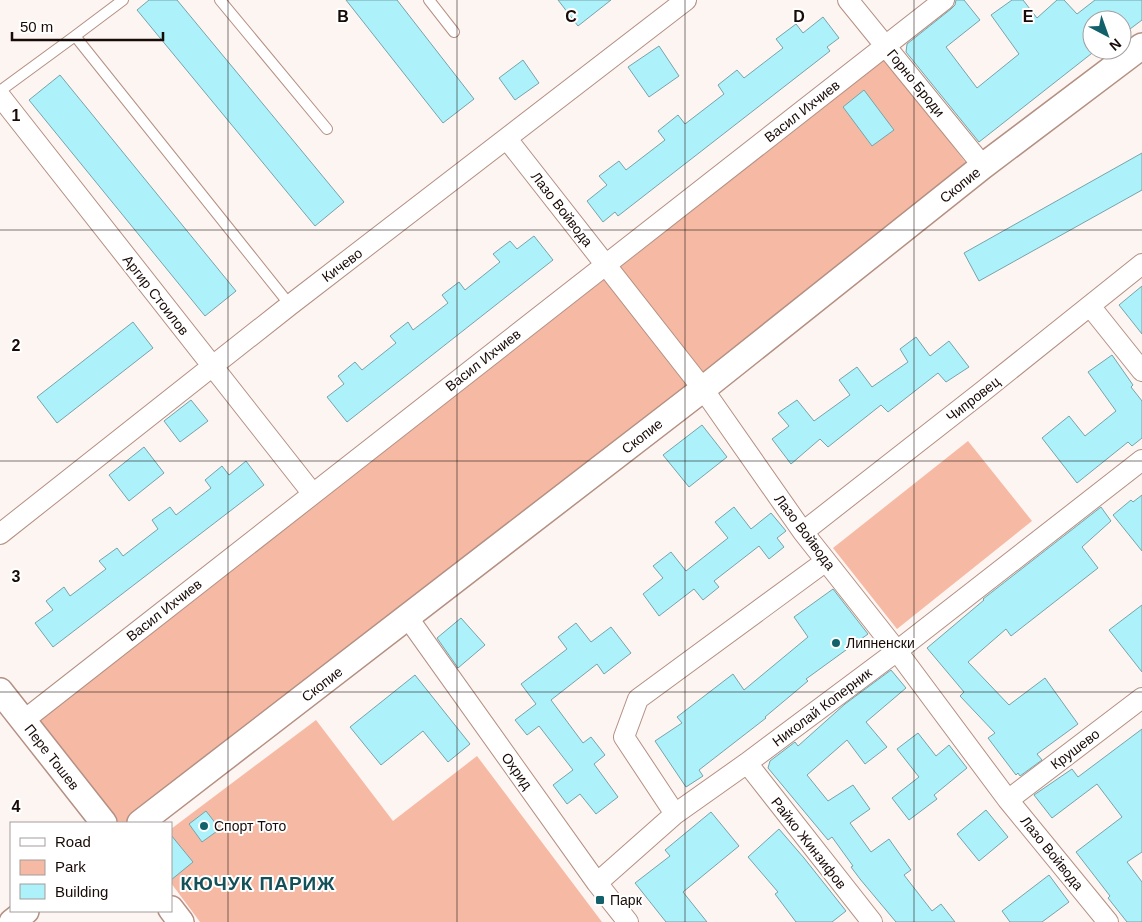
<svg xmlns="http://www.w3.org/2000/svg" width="1142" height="922" font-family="Arial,sans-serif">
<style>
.green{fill:#f6baa4}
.building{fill:#adf1fb;stroke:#77a3a9}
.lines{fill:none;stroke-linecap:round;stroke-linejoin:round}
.service-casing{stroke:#b49083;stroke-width:12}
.minor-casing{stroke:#b49083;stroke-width:22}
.tertiary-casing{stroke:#b49083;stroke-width:28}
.service{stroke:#fff;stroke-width:10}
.minor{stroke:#fff;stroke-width:20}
.tertiary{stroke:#fff;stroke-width:25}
.grid{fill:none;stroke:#180b07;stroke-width:1;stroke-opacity:0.55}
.poi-dot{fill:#12606a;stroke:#fff;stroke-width:2}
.labels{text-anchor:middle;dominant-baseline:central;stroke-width:4;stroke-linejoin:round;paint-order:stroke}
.street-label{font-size:14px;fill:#180b07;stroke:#fff}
.poi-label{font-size:14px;fill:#180b07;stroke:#fff;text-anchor:start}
.district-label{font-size:19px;font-weight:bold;letter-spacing:1px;fill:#145058;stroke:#fff}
.grid-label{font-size:16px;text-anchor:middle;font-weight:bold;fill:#180b07;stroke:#fff;stroke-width:4;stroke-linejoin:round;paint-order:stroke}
</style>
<rect width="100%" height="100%" fill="#fdf5f2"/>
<path class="green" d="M886 59 969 167 125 823H113L36 724Z
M968 441 1032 521 897 629 833 548Z
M316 720 393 821 477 756 602 922H200L171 883V829Z"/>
<path class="building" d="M149 0H177L344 202 315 226 137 10Z
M346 0H397L474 99 443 123Z
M558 0H611L578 26Z
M956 0H964L980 20 946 47 977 88 1019 54 991 15 1012 0H1023L1037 18 1057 0H1064L1077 14 1095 0H1142V20L1122 35V20H1092V50H1096L979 142 906 52 907 44 951 9 955 5Z
M823 17 839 38 827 47 830 51 618 216 615 212 603 222 587 201 607 185 599 176 619 161 626 170 665 140 658 131 678 115 685 124 724 94 718 85 737 70 744 78 783 48 776 39 796 24 803 33Z
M659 46 679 76 649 97 628 67Z
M523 60 539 83 515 100 499 78Z
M60 75 236 291 205 316 29 100Z
M864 90 894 130 872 146 843 107Z
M1142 153V190L979 281 964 253Z
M534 236 553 260 347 422 327 397 344 384 338 376 355 362 362 370 396 343 390 336 408 322 413 330 448 303 442 295 459 282 465 290 500 262 493 254 510 241 517 249Z
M1142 286V334L1119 305Z
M133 322 153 348 57 423 37 397Z
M916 337 930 356 949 341 969 367 946 382 938 373 888 412 881 405 828 447 820 439 791 464 772 439 789 426 778 413 797 400 814 421 850 395 839 380 857 367 872 387 908 362 900 349Z
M1112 355 1133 385 1131 387 1142 401V438L1132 446 1128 442 1077 483 1042 438 1069 416 1085 436 1116 411 1088 372Z
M191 400 208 421 180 442 164 421Z
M702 425 727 457 689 487 663 455Z
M144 447 164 473 129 501 109 475Z
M246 461 264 485 53 647 35 623 53 610 46 601 64 587 70 596 106 569 99 561 117 548 123 556 158 529 152 520 170 507 176 515 211 488 205 480 222 466 229 475Z
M1142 495V551L1113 515 1131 500 1133 502Z
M734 507 751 529 771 513 786 531 777 538 784 547 769 559 759 546 714 581 719 587 703 600 694 589 659 616 643 594 663 578 653 566 671 552 686 571 728 538 715 522Z
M1101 507 1111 521 1082 547 1098 568 1011 636 1006 629 968 662 1009 705 1045 678 1078 724 1037 754 1042 760 1020 776 1018 773 1016 775 988 738 995 733 960 696 964 692 927 648 984 600 983 599Z
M833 589 868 634 806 679 808 681 765 717 766 718 699 770 703 776 686 787 655 741 682 723 677 717 733 674 744 690 808 637 794 617Z
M1142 605V672L1109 630Z
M461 618 485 645 458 668 437 638Z
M576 623 591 642 611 627 631 653 604 674 597 664 551 700 583 743 591 737 605 755 594 764 618 797 596 814 580 794 567 804 553 785 573 770 539 726 527 735 515 720 536 704 521 684 567 649 558 637Z
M891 670 906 688 866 722 887 747 865 764 847 740 807 775 828 801 853 785 870 809 850 823 871 852 889 839 911 870 904 875 932 911 941 904 955 922H896L860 879 851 867 853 866 832 837 828 840 768 768 770 761 795 742 798 746 845 704Z
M415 675 470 744 448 762 423 731 381 765 350 727Z
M1142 729V852L1127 862 1142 882V922H1127L1108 898 1110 896 1076 852 1122 817 1097 784 1052 818 1034 795 1072 769 1078 777Z
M918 733 936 756 949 745 967 768 934 795 937 799 909 820 892 798 919 777 897 749Z
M986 810 1008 837 979 861 957 834Z
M206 811 220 829 202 842 189 824Z
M711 812 739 846 683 892 707 922H666L635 883 670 856 665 850Z
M779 829 804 858 846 911 832 922H796L775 894 778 892 748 857Z
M171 835 193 862 171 880Z
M1049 875 1069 902 1042 922H1010L1002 911Z"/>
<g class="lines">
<defs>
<path id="service" d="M220 0 327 129
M429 0 454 32
M75 36 123 0
M0 91 75 36 290 305"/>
<path id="minor" d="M848 0 983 166
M0 96 313 494
M507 139 703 389 803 532 897 651 1008 800 1108 922
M1090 306 1142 371
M803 532 982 392 1142 264
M0 534 290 305 686 0
M408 618 597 883 628 922
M23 721 944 0
M747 763 872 922
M1008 800 1142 698
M675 814 624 737 638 699 826 561
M597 883 675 814 747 763 897 651 1142 460"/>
<path id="tertiary" d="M0 691 104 823
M140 823 703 389 983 166 1142 46
M171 909 181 922
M12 922 26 911"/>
</defs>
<use href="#service" class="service-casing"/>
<use href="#minor" class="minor-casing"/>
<use href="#tertiary" class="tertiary-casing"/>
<use href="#service" class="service"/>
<use href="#minor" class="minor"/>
<use href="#tertiary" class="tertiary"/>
</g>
<path class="grid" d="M228 0V922M457 0V922M685 0V922M914 0V922M0 230H1142M0 461H1142M0 692H1142"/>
<g class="poi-dot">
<circle cx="836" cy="643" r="5"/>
<circle cx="204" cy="826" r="5"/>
<rect x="595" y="895" width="10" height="10" rx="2.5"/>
</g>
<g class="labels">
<g class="street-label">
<text transform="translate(916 83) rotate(51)">Горно Броди</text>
<text transform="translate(802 111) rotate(-38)">Васил Ихчиев</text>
<text transform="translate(960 185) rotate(-39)">Скопие</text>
<text transform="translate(562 209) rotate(52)">Лазо Войвода</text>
<text transform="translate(342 265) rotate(-37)">Кичево</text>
<text transform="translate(156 295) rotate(52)">Аргир Стоилов</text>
<text transform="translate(483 360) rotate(-38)">Васил Ихчиев</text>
<text transform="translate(973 399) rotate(-38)">Чипровец</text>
<text transform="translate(642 436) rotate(-38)">Скопие</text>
<text transform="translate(805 532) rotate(53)">Лазо Войвода</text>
<text transform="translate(164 610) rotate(-38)">Васил Ихчиев</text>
<text transform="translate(322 684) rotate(-38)">Скопие</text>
<text transform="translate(822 707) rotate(-37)">Николай Коперник</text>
<text transform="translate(1075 749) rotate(-37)">Крушево</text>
<text transform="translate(52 757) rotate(52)">Пере Тошев</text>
<text transform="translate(517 771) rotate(54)">Охрид</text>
<text transform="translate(809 843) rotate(52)">Райко Жинзифов</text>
<text transform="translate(1052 853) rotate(51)">Лазо Войвода</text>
</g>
<g class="poi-label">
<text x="846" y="643">Липненски</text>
<text x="214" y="826">Спорт Тото</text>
<text x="610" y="900">Парк</text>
</g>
<g class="district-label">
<text x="258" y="883">КЮЧУК ПАРИЖ</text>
</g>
</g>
<g class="grid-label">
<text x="343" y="22">B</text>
<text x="571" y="22">C</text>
<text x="799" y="22">D</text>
<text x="1028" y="22">E</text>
<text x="16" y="121">1</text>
<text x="16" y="351">2</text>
<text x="16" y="582">3</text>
<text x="16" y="812">4</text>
</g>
<rect x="10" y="822" width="162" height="90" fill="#ffffff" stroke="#a39d9c"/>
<rect x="20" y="838" width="25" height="8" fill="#ffffff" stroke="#a39d9c"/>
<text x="55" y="847" font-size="15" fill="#180b07">Road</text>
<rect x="20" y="860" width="25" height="15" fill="#f6baa4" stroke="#a39d9c"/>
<text x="55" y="872" font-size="15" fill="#180b07">Park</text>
<rect x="20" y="884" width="25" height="15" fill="#adf1fb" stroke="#a39d9c"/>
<text x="55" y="897" font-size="15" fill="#180b07">Building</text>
<g transform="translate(1107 35) rotate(139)"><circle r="24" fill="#ffffff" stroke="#a39d9c"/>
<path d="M0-4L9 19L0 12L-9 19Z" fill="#12606a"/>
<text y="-8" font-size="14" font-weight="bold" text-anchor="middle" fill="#180b07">N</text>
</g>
<path d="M12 32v8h151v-8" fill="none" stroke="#180b07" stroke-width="2.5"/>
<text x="20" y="32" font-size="15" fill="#180b07" stroke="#ffffff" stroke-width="4" paint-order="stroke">50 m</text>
</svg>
